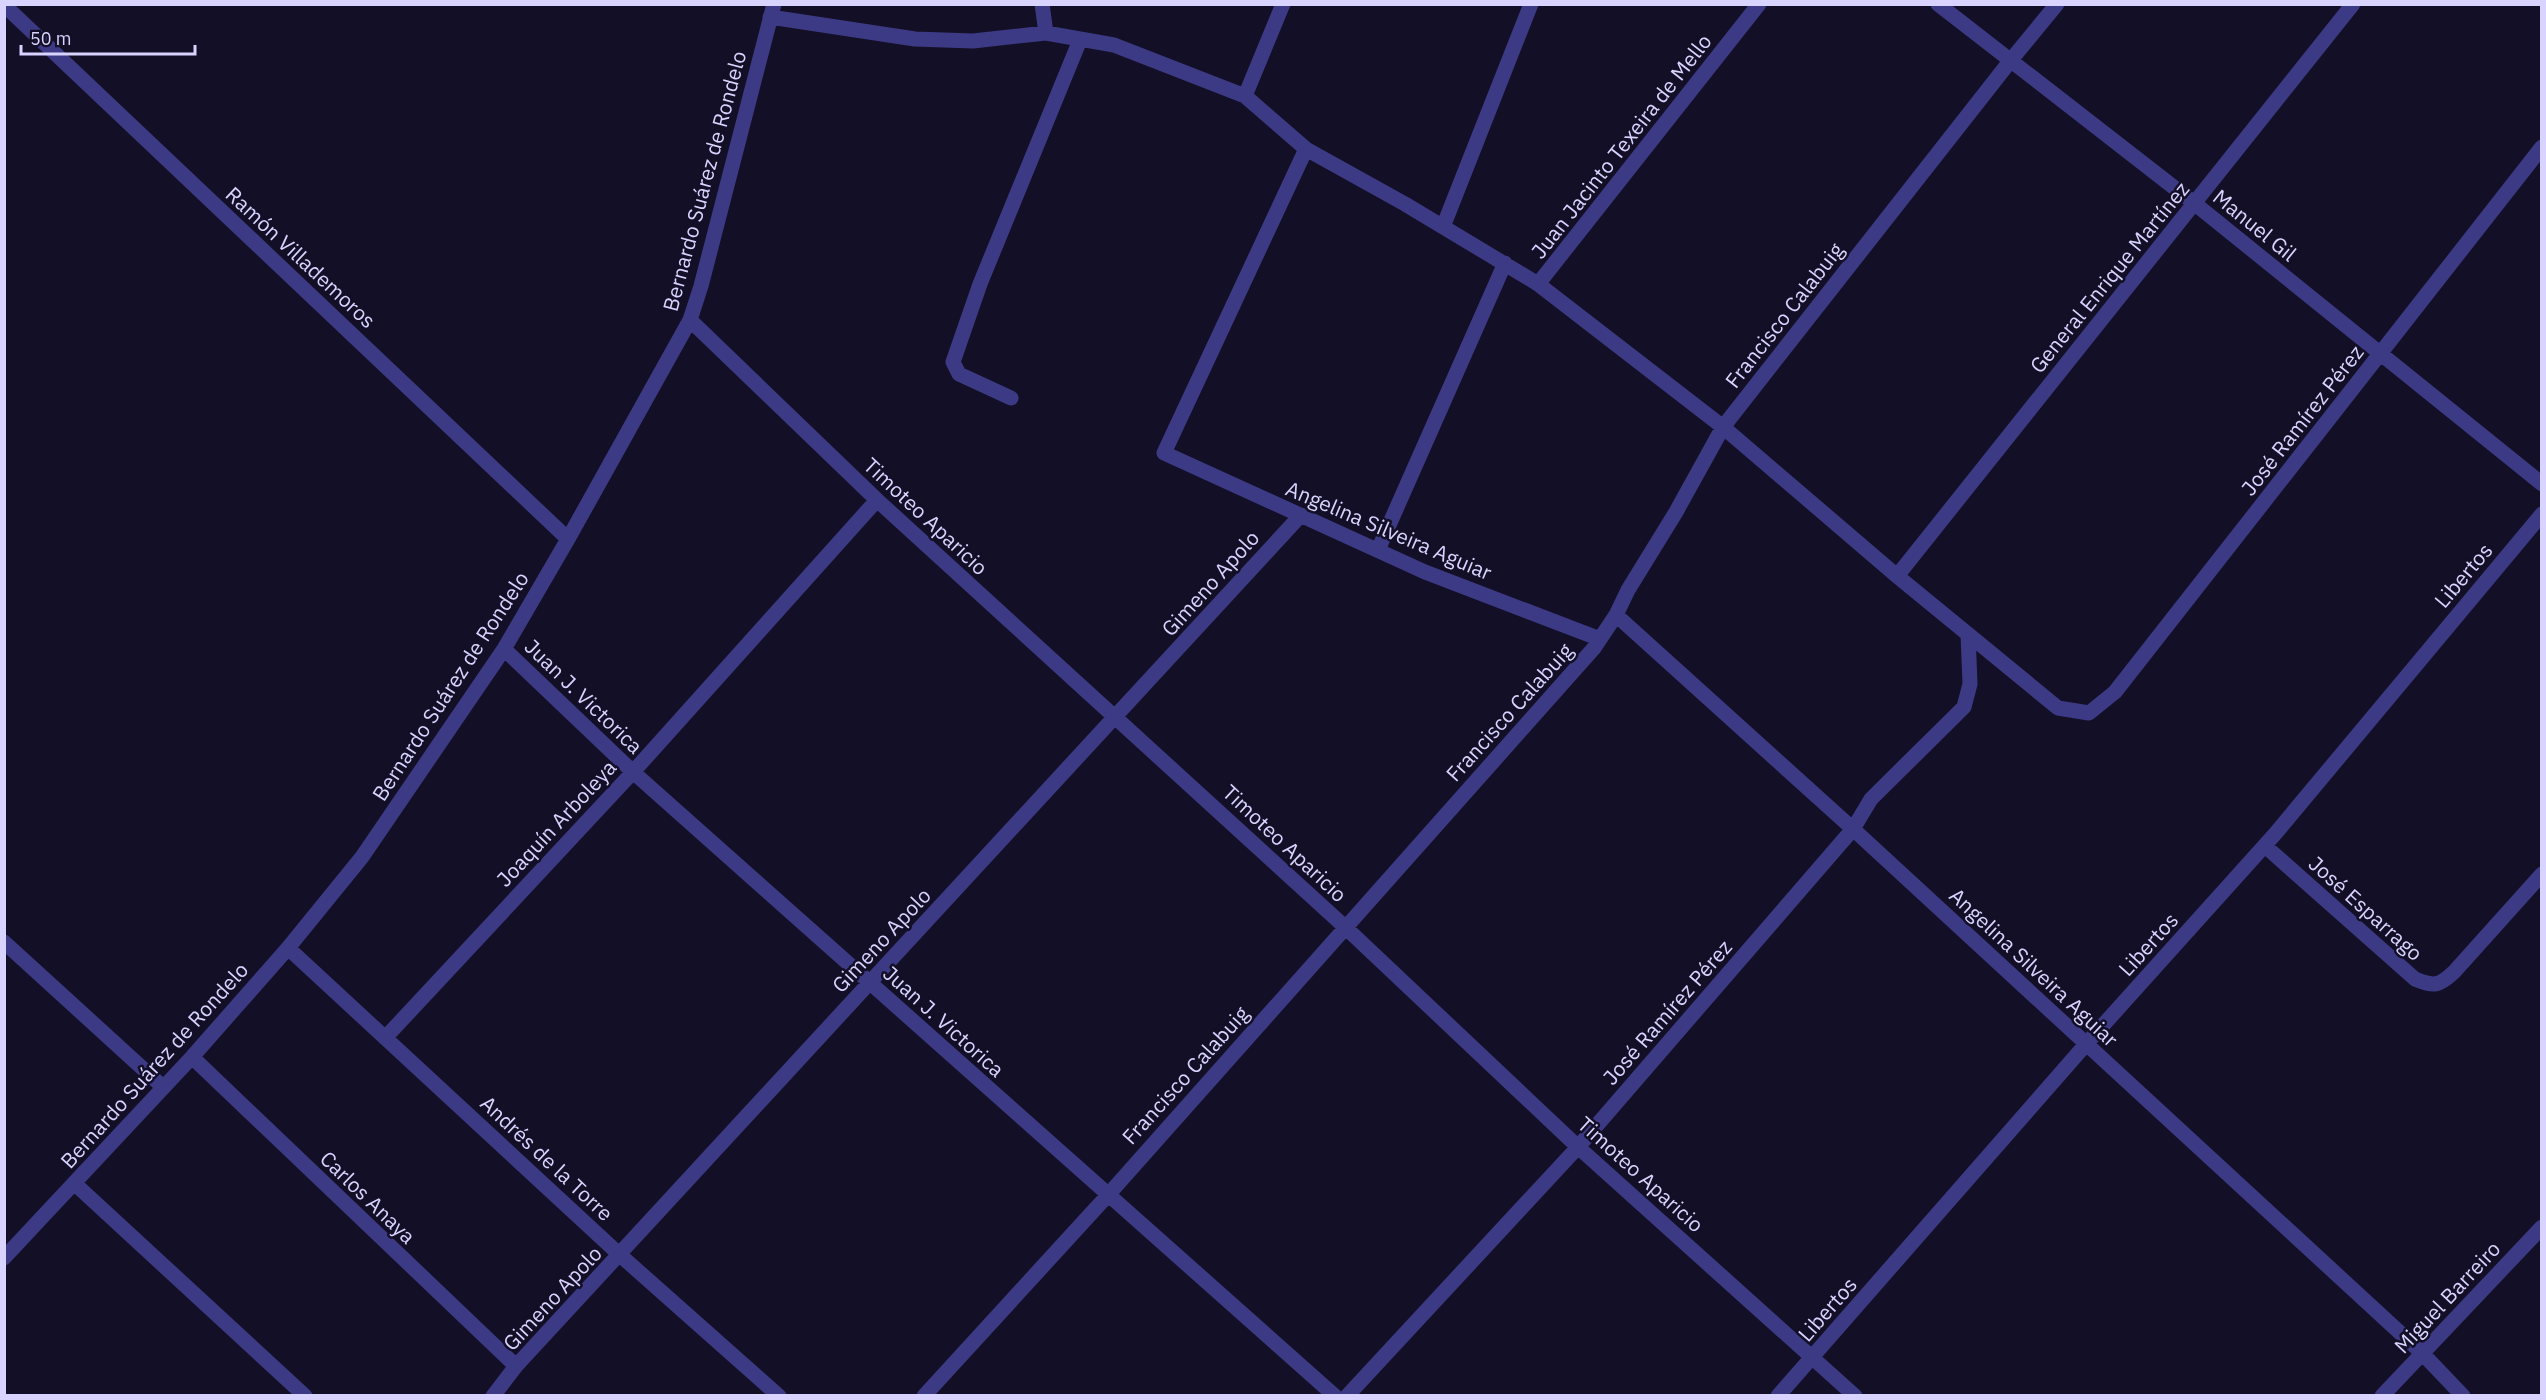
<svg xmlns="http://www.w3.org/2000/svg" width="2546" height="1400" font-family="'IBM Plex Sans',sans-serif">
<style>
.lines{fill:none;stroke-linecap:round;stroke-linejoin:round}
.minor{stroke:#3d3a85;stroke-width:15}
.labels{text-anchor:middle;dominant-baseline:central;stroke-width:5;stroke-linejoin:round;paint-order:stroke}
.street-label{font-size:21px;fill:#d9d4ff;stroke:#130f26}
</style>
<rect width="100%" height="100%" fill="#130f26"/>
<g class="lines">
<path class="minor" d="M1042 4 1046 33
M1938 4 2194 203 2542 484
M4 5 568 539
M770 17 915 39 973 41 1046 33 1114 45 1245 96 1306 149 1405 204 1538 284 1723 427 1897 576 2058 708 2089 713 2115 692 2542 147
M1245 96 1283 4
M1306 149 1164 453 1425 572 1600 639
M1443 227 1531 4
M1538 284 1759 4
M690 320 877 500 1345 927 1578 1147 1855 1396
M1011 398 959 374 953 362 980 284 1080 40
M1378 550 1505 263
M1897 576 2353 4
M1616 615 1853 829 2422 1353 2463 1396
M504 649 633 772 1335 1396
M2265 846 2415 979C2434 987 2439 986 2454 972L2542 874
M4 942 163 1087
M288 948 620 1255 779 1396
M385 1038 633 772 877 500
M192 1057 516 1366
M74 1183 305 1396
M4 1258 192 1057 288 948 362 857 504 649 568 539 690 320 701 286 774 4
M493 1396 516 1366 1301 515
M924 1396 1108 1195 1594 648 1616 615 1628 590 1676 512 1723 427 2011 60 2057 4
M1347 1396 1578 1147 1853 829 1871 799 1964 707 1970 684 1968 634
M1778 1396 2087 1043 2275 834 2542 514
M2382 1396 2542 1227"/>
</g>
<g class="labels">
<g class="street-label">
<text transform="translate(1621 146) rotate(-52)">Juan Jacinto Texeira de Mello</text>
<text transform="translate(704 181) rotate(-75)">Bernardo Suárez de Rondelo</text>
<text transform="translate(2255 225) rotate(39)">Manuel Gil</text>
<text transform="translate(301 257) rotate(43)">Ramón Villademoros</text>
<text transform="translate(2109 277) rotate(-51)">General Enrique Martínez</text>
<text transform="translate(1784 315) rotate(-52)">Francisco Calabuig</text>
<text transform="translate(2302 420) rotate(-52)">José Ramírez Pérez</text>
<text transform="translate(926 516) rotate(43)">Timoteo Aparicio</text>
<text transform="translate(1389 530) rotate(23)">Angelina Silveira Aguiar</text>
<text transform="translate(2463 575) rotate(-50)">Libertos</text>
<text transform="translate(1210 583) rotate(-48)">Gimeno Apolo</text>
<text transform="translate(450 686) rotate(-57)">Bernardo Suárez de Rondelo</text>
<text transform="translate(584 696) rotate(44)">Juan J. Victorica</text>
<text transform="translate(1509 712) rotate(-48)">Francisco Calabuig</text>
<text transform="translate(556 823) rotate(-47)">Joaquín Arboleya</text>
<text transform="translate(1285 843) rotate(43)">Timoteo Aparicio</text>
<text transform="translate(2366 908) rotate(42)">José Esparrago</text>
<text transform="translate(881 940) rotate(-47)">Gimeno Apolo</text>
<text transform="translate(2148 944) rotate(-48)">Libertos</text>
<text transform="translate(2034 967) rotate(43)">Angelina Silveira Aguiar</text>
<text transform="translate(1667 1012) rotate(-49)">José Ramírez Pérez</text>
<text transform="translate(944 1021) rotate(42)">Juan J. Victorica</text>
<text transform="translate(154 1065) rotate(-48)">Bernardo Suárez de Rondelo</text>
<text transform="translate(1185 1075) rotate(-48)">Francisco Calabuig</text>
<text transform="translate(547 1158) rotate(43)">Andrés de la Torre</text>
<text transform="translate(1641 1174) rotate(42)">Timoteo Aparicio</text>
<text transform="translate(368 1197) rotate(44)">Carlos Anaya</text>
<text transform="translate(2447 1297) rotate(-47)">Miguel Barreiro</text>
<text transform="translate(552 1298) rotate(-47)">Gimeno Apolo</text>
<text transform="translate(1827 1309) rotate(-49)">Libertos</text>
</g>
</g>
<rect width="2546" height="1400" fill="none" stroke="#d9d4ff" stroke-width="12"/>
<path d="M21 45v9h174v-9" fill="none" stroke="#d9d4ff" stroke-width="3"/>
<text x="30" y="45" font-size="18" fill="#d9d4ff" stroke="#130f26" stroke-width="4.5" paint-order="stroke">50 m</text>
</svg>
